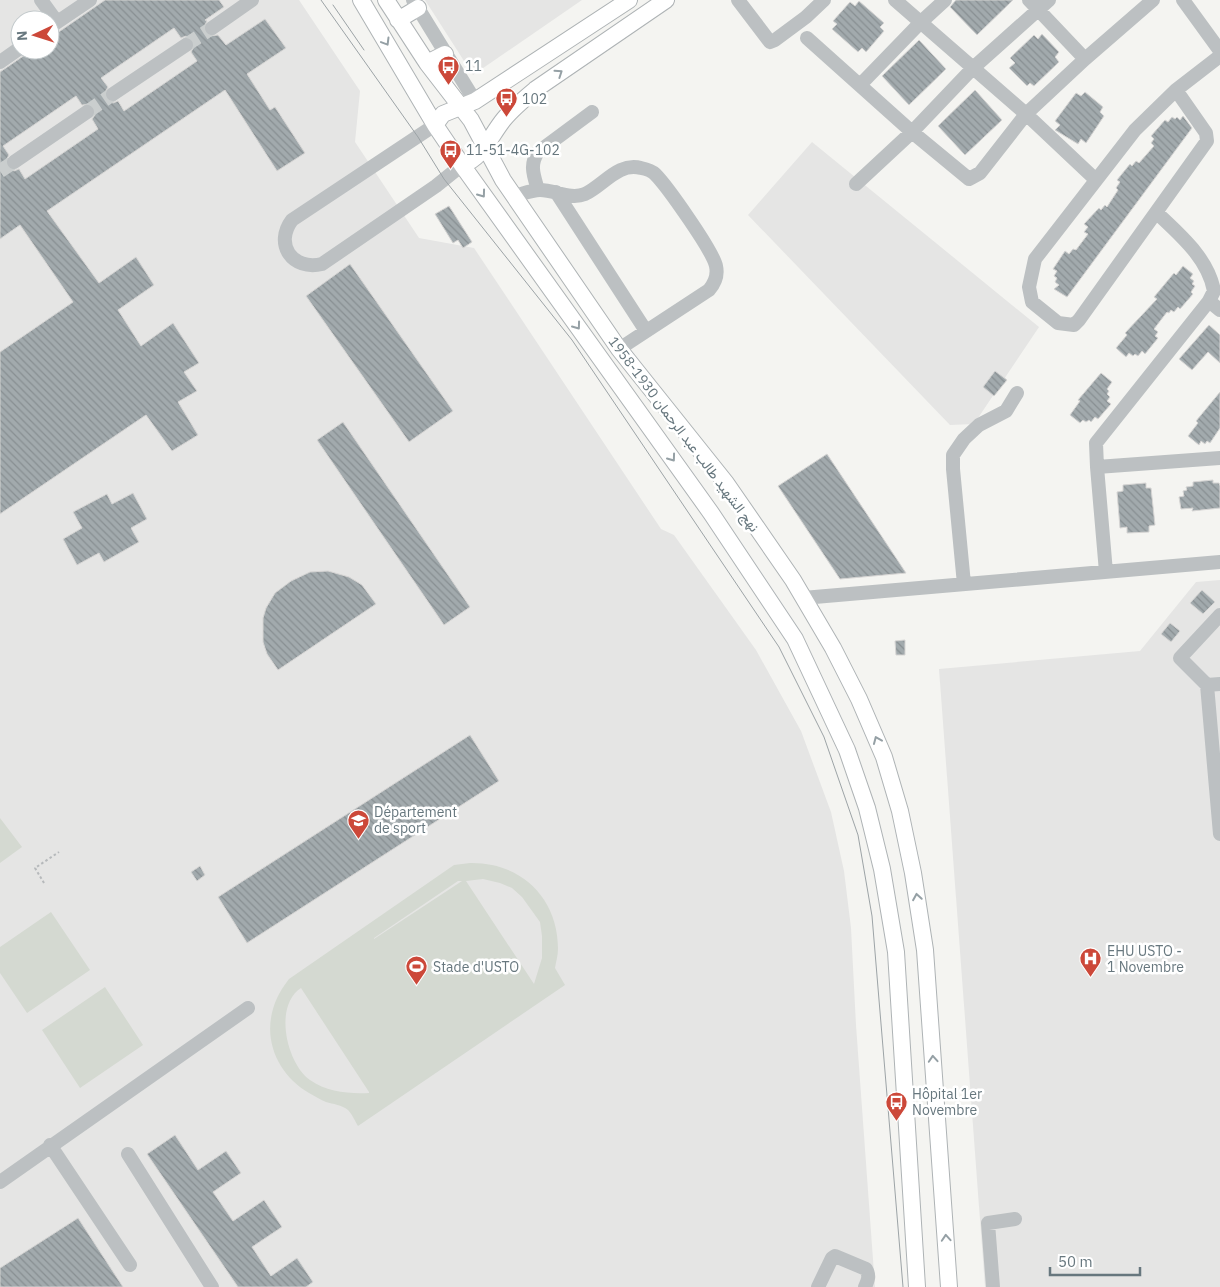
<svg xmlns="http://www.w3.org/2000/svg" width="1220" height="1287" font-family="'IBM Plex Sans',Vazirmatn,sans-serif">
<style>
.built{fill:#e5e5e4;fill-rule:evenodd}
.green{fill:#d4d9d1;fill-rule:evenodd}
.building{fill:url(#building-back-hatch);stroke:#d6d5d4;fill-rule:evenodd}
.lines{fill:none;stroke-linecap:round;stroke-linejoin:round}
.minor-tunnel{stroke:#cacece;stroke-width:14;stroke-dasharray:14 7;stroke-linecap:butt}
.major-casing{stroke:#aeb3b5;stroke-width:18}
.path{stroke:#b6b9bb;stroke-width:2;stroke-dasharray:2.5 2.5;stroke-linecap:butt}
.minor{stroke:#bcc0c2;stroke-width:14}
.major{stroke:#fff;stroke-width:16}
.tram{stroke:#9ca3a6;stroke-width:1}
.oneway{stroke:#95a0a5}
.labels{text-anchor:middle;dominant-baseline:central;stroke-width:5;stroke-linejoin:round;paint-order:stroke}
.poi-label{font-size:14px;fill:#67777e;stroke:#fff;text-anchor:start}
.street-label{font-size:14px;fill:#67777e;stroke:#fff}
</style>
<defs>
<pattern id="building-back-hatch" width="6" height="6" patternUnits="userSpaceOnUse" patternTransform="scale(1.25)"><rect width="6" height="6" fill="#a2aaad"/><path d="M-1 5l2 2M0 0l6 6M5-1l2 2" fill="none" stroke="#888f92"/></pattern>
</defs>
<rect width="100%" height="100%" fill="#f4f4f1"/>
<path class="built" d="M0 0H299L360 91 355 142 419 238 474 248 661 529 674 535 756 650 801 731 831 812 844 871 851 928 856 1025 875 1287H0ZM20 20H50V50H20Z
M425 0H582L473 75Z
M812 142 1039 327 974 424 950 425 748 215Z
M1220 580V1287H985L939 669 1140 651 1196 582Z"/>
<path class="green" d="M0 818 22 847 0 863Z
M470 863C520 862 558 897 558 949 558 955 556 962 555 968L565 985 358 1126C355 1121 352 1114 348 1110 342 1105 333 1104 326 1102 321 1100 315 1096 309 1093 280 1076 263 1043 273 1009 276 998 282 988 289 979L454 865ZM483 879 500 883 512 888 522 897 540 922 542 936V958L534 984 466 881ZM458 881H462L374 939V938ZM301 988 369 1092V1093C349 1094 327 1092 310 1080 287 1064 273 1006 301 988Z
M51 912 90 970 27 1013 0 973V947Z
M105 987 143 1045 80 1088 42 1030Z"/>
<path class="building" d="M105 0H219L224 7 205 20 207 21 203 29 209 36 218 35 226 45 265 19 286 48 247 74 270 110 275 107 305 153 277 171 225 90 47 211 99 283 136 257 154 285 118 310 141 346 173 323 199 363 184 372 197 391 178 402 198 435 172 451 146 415 0 514V352L73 302 20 225 0 239V72L32 50H50V38ZM174 28 181 38 186 36 193 40 195 45 191 52 197 61 124 111 118 101 113 103 106 99 104 94 108 87 101 78ZM76 96 82 105 90 104 94 107 95 115 92 119 98 129 25 179 19 169 14 171 7 167 5 162 9 155 3 146Z
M956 0H1013L977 35 950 7Z
M859 1 884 23 880 27 884 31 866 52 862 48 858 52 832 29 837 24 833 21 850 2 855 6Z
M1042 34 1059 52 1055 57 1059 62 1034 86 1030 83 1027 86 1009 68 1015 63 1010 58 1034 35 1038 39Z
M919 40 946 69 909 105 882 76Z
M975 90 1002 120 965 155 938 126Z
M1085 92 1103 107 1100 112 1104 116 1086 143 1081 139 1078 144 1055 130 1060 125 1055 121 1076 93 1081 96Z
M1183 116 1192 128 1067 297 1054 289 1059 285 1055 282 1057 278 1054 276 1057 271 1053 269 1065 251 1069 254 1073 249 1076 250 1088 234 1084 232 1088 227 1084 224 1099 208 1101 210 1105 205 1107 207 1118 190 1116 188 1120 182 1117 180 1130 164 1132 166 1136 161 1139 163 1154 146 1151 143 1154 139 1151 136 1165 120 1168 122 1172 117 1175 119 1177 117 1180 120Z
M449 206 472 242 463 248 458 240 453 243 435 214Z
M350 264 453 411 409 442 306 296Z
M1183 266 1193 274 1190 278 1194 281 1192 284 1195 286 1191 292 1193 294 1180 309 1178 307 1174 312 1171 310 1169 313 1167 312 1154 329 1158 332 1155 336 1158 338 1145 354 1142 351 1138 356 1135 354 1133 356 1129 353 1126 357 1116 348 1127 335 1125 333 1157 299 1154 297 1174 273 1176 275Z
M1209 325 1220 335V363L1208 352 1192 370 1179 359Z
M995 371 1007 380 994 396 983 387Z
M1101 373 1112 382 1107 389 1109 391 1107 394 1110 397 1107 401 1111 404 1098 419 1095 417 1091 422 1089 420 1086 422 1083 420 1080 423 1070 415 1080 401 1078 400Z
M1220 392V428L1210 443 1207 441 1205 444 1201 441 1199 445 1188 436 1198 423 1196 421Z
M343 422 470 607 444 625 317 440Z
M827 454 906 573 840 579 778 486Z
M1213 480V483H1219L1220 486V508L1192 511 1193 508 1181 509 1179 497 1184 496 1183 491 1187 490 1186 487 1193 486V482Z
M1146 483V488H1151L1155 525 1149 526V532L1127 533V527L1120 528 1117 492 1123 491V485Z
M133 493 147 519 131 528 139 542 104 562 99 553 77 565 63 539 82 528 73 512 107 494 112 504Z
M328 571 349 577 362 585 376 604 278 670 267 654 263 642V618L266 608 275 593 291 581 310 572Z
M1202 590 1215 602 1203 614 1190 603Z
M1170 623 1180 631 1171 642 1161 634Z
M905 640V655H896L895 641Z
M470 735 499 781 247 943 218 897Z
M200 866 205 875 197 881 191 872Z
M175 1135 198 1170 226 1151 241 1173 213 1192 233 1221 264 1200 282 1227 252 1247 271 1276 297 1258 313 1282 306 1287H238L147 1154Z
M78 1218 123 1287H0V1268Z"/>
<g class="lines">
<path class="minor-tunnel" d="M186 45 212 28
M87 112 113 94
M0 171 14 162"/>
<defs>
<path id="major" d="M361 0 435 125 462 165 711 513 795 639 847 750 867 808 882 869 896 952 917 1287
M386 0 427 63 471 120 503 180 619 349 726 483 793 580 833 648 859 699 884 757 900 811 913 873 925 950 949 1287
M398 20 418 8
M427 63 445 54
M435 125 443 114 475 101 629 0
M462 165C483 158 490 136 504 119 513 108 524 99 536 89L666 0"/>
</defs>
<use href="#major" class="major-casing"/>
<path class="path" d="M44 883 35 868 59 852"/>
<path class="minor" d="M41 0 57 22
M413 0 475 101
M738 0 770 42 775 40 806 17 824 0
M895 0 1026 114 1096 180
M1029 0 1085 59
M1183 0 1220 51
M50 27 90 0
M212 28 252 0
M807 38 912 132 969 179 980 173 1026 114 1085 59 1153 0
M0 62 20 48
M860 85 921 22 945 0
M1176 90 1206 133 1207 141 1079 320 1074 325 1058 323 1032 302 1029 287 1035 259 1135 130 1176 90 1220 56
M113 94 186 45
M435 125 292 220C274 244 292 271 322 264L436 186 462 165
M14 162 87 112
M856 184 912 132 973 68 1049 0
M538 190C534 176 529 165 538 152L592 112
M556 192 646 331
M514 196C522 194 532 190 540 190 555 190 570 200 585 194 604 185 618 162 641 168 646 169 652 171 655 174 667 186 713 251 716 266 718 275 715 283 709 290L619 349
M1157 213C1180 235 1208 258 1214 291L1209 301
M1097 467 1096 443 1209 301 1220 310
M1106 572 1097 467 1220 458
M964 584 953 469V455L964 439 979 425 1006 411 1017 393
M803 598 1220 562
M1220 684 1207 685 1220 834
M1207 685 1180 658 1220 615
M50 1145 130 1265
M128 1154 212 1287
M0 1182 248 1008
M818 1287 832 1258 835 1256 866 1269C870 1276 868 1280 865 1287
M993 1287 988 1223 1015 1219"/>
<use href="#major" class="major"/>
<path class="tram" d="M321 0 418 137 444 179 572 340 779 647 824 737 858 835 872 916 903 1287
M333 5 364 50"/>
</g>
<defs><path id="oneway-chevron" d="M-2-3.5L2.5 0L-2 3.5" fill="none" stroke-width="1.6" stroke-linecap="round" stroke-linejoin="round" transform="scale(1.25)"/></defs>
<g class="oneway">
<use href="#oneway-chevron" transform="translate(386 42) rotate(59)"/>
<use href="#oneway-chevron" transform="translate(559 73) rotate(-34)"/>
<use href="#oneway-chevron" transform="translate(482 194) rotate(54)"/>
<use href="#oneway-chevron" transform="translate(577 326) rotate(54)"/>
<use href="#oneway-chevron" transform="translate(672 458) rotate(54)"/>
<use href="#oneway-chevron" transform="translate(877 740) rotate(-113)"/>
<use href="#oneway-chevron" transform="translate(917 897) rotate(-99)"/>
<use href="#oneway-chevron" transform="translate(933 1059) rotate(-94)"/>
<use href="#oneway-chevron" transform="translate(946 1238) rotate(-94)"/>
</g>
<defs>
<symbol id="bus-pin" viewBox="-11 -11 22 30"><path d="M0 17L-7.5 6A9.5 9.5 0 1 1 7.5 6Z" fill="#cc4839" stroke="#fff"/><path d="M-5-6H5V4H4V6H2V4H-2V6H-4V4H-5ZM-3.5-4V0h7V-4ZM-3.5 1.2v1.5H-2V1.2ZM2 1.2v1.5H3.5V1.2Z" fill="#fff"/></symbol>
<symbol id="university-pin" viewBox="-11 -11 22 30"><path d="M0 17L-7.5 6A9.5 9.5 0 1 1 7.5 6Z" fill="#cc4839" stroke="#fff"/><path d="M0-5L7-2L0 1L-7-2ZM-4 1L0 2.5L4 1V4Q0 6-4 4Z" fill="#fff"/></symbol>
<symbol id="hospital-pin" viewBox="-11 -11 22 30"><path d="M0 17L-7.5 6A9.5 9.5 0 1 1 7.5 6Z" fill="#cc4839" stroke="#fff"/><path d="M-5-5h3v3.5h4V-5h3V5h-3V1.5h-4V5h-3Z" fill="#fff"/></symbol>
<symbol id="stadium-pin" viewBox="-11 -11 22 30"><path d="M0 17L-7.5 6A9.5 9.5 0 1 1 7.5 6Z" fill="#cc4839" stroke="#fff"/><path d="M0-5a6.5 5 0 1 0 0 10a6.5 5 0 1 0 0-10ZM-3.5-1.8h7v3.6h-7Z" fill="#fff"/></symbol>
</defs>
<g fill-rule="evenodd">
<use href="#bus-pin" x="436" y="54" width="25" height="34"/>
<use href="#bus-pin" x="494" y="86" width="25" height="34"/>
<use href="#bus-pin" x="438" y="138" width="25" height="34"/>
<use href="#university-pin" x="346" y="808" width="25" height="34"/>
<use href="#hospital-pin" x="1078" y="946" width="25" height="34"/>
<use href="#stadium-pin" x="404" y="954" width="25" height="34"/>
<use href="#bus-pin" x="884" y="1090" width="25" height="34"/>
</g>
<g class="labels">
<g class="poi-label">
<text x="465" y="66">11</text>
<text x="522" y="99">102</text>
<text x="466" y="150">11-51-4G-102</text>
<text x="374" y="812">Département<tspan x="374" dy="16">de sport</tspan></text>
<text x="1107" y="951">EHU USTO -<tspan x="1107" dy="16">1 Novembre</tspan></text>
<text x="433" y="967">Stade d'USTO</text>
<text x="912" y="1094">Hôpital 1er<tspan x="912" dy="16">Novembre</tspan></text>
</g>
<g class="street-label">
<text transform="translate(684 434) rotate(53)">نهج الشهيد طالب عبد الرحمان 1930-1958</text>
</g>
</g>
<g transform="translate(35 35) rotate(266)"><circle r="24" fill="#ffffff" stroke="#c2c9cb"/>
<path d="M0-4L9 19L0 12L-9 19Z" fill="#cc4839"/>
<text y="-8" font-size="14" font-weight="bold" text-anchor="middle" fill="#67777e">N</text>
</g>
<path d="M1050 1267v8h90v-8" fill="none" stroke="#67777e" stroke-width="2.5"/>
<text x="1058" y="1267" font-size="15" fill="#67777e" stroke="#ffffff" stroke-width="4" paint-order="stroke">50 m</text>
</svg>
